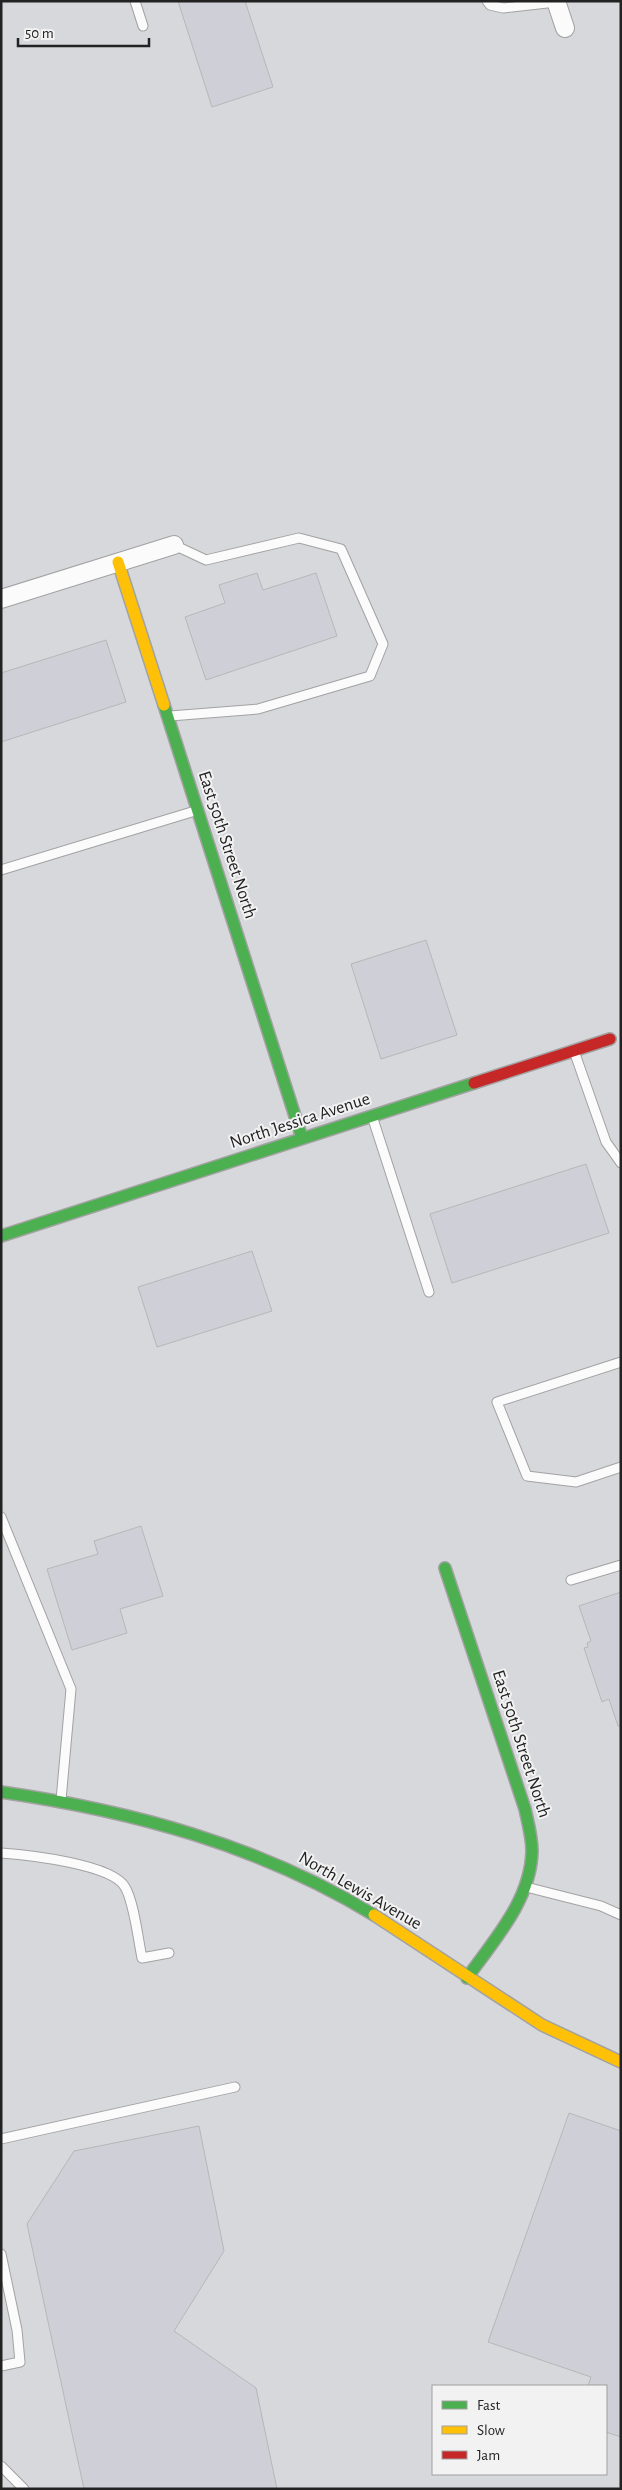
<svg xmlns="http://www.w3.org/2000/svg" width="622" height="2490" font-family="'Alegreya Sans',sans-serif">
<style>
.built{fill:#d7d8dc;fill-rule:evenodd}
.building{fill:#cecfd7;stroke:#b7b7b7}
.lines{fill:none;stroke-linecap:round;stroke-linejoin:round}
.lane-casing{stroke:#a2a2a2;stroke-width:11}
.street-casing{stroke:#a2a2a2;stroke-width:20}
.fast-casing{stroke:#a2a2a2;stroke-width:14}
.slow-casing{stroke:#a2a2a2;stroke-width:14}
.jam-casing{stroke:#a2a2a2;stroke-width:14}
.lane{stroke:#fbfbfb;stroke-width:9}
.street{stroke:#fbfbfb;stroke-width:18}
.fast{stroke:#4caf50;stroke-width:11}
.slow{stroke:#ffc107;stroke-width:11}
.jam{stroke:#c62828;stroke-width:11}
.labels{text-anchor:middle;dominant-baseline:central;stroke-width:4;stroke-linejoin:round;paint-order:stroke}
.street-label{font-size:18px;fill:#222;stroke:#f2f2f3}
</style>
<rect width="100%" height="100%" fill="#e5e5e5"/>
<path class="built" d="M1 1H621V2489H1ZM433 2386H606V2474H433Z"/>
<path class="building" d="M178 1H245L273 87 212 107Z
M257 573 263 590 316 573 337 636 206 680 185 617 225 603 219 585Z
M106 640 126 702 1 742V673Z
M426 940 457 1035 381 1059 351 964Z
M586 1164 609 1233 452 1283 430 1214Z
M252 1251 272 1311 157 1347 138 1287Z
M141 1526 163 1596 120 1609 127 1633 72 1650 47 1569 98 1554 94 1541Z
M621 1592V1726H618L609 1699 602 1702 584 1648 588 1647 587 1643 591 1641 579 1606Z
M569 2113 621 2131V2437L606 2432V2386H588L591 2377 488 2342Z
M199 2126 224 2251 174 2331 256 2388 277 2489H84L27 2224 74 2151Z"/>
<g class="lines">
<defs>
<path id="lane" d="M135 1 143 26
M487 1 490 5 503 8 556 2
M170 716 258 709 370 676 383 644 341 549 299 538 206 560 174 545
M1 870 195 811
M574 1051 606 1142 621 1163
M372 1116 429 1292
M621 1362 497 1402 527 1476 576 1482 621 1467
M1 1517 71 1689 61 1800
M571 1580 621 1565
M1 1853C28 1855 112 1864 125 1887 134 1902 138 1939 142 1958L169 1953
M526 1887 601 1906 621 1915
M1 2139 235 2087
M1 2254 17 2330 20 2362 1 2366
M1 2466 24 2489"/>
<path id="street" d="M556 1 565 28
M1 599 174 545"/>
<path id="fast" d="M164 705 302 1138
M1 1236 474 1083
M445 1568 525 1809C528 1823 532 1837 532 1851 531 1900 494 1940 467 1978
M1 1792C132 1811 259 1845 374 1915"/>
<path id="slow" d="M118 562 164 705
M374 1915 542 2025 621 2062"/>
<path id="jam" d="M474 1083 610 1039"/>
</defs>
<use href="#lane" class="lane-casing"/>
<use href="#street" class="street-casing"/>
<use href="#fast" class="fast-casing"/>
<use href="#slow" class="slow-casing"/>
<use href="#jam" class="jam-casing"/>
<use href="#lane" class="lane"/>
<use href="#street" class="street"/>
<use href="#fast" class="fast"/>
<use href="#slow" class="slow"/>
<use href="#jam" class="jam"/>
</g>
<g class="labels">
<g class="street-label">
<text transform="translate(227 845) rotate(72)">East 50th Street North</text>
<text transform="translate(300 1121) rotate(-18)">North Jessica Avenue</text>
<text transform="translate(521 1744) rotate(72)">East 50th Street North</text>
<text transform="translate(360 1891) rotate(30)">North Lewis Avenue</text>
</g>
</g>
<rect width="622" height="2490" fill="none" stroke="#222222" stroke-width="5"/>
<rect x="432" y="2385" width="175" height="90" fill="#f2f2f3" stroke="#9f9f9f"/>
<rect x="442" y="2401" width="25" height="8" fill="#4caf50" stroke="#9f9f9f"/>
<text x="477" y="2410" font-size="15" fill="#222222">Fast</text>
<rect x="442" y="2426" width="25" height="8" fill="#ffc107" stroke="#9f9f9f"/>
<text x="477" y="2435" font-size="15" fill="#222222">Slow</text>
<rect x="442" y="2451" width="25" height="8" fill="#c62828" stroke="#9f9f9f"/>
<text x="477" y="2460" font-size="15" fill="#222222">Jam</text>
<path d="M18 38v8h131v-8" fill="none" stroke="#222222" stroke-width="2.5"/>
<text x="25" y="38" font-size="15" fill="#222222" stroke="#f2f2f3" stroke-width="4" paint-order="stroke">50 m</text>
</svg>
